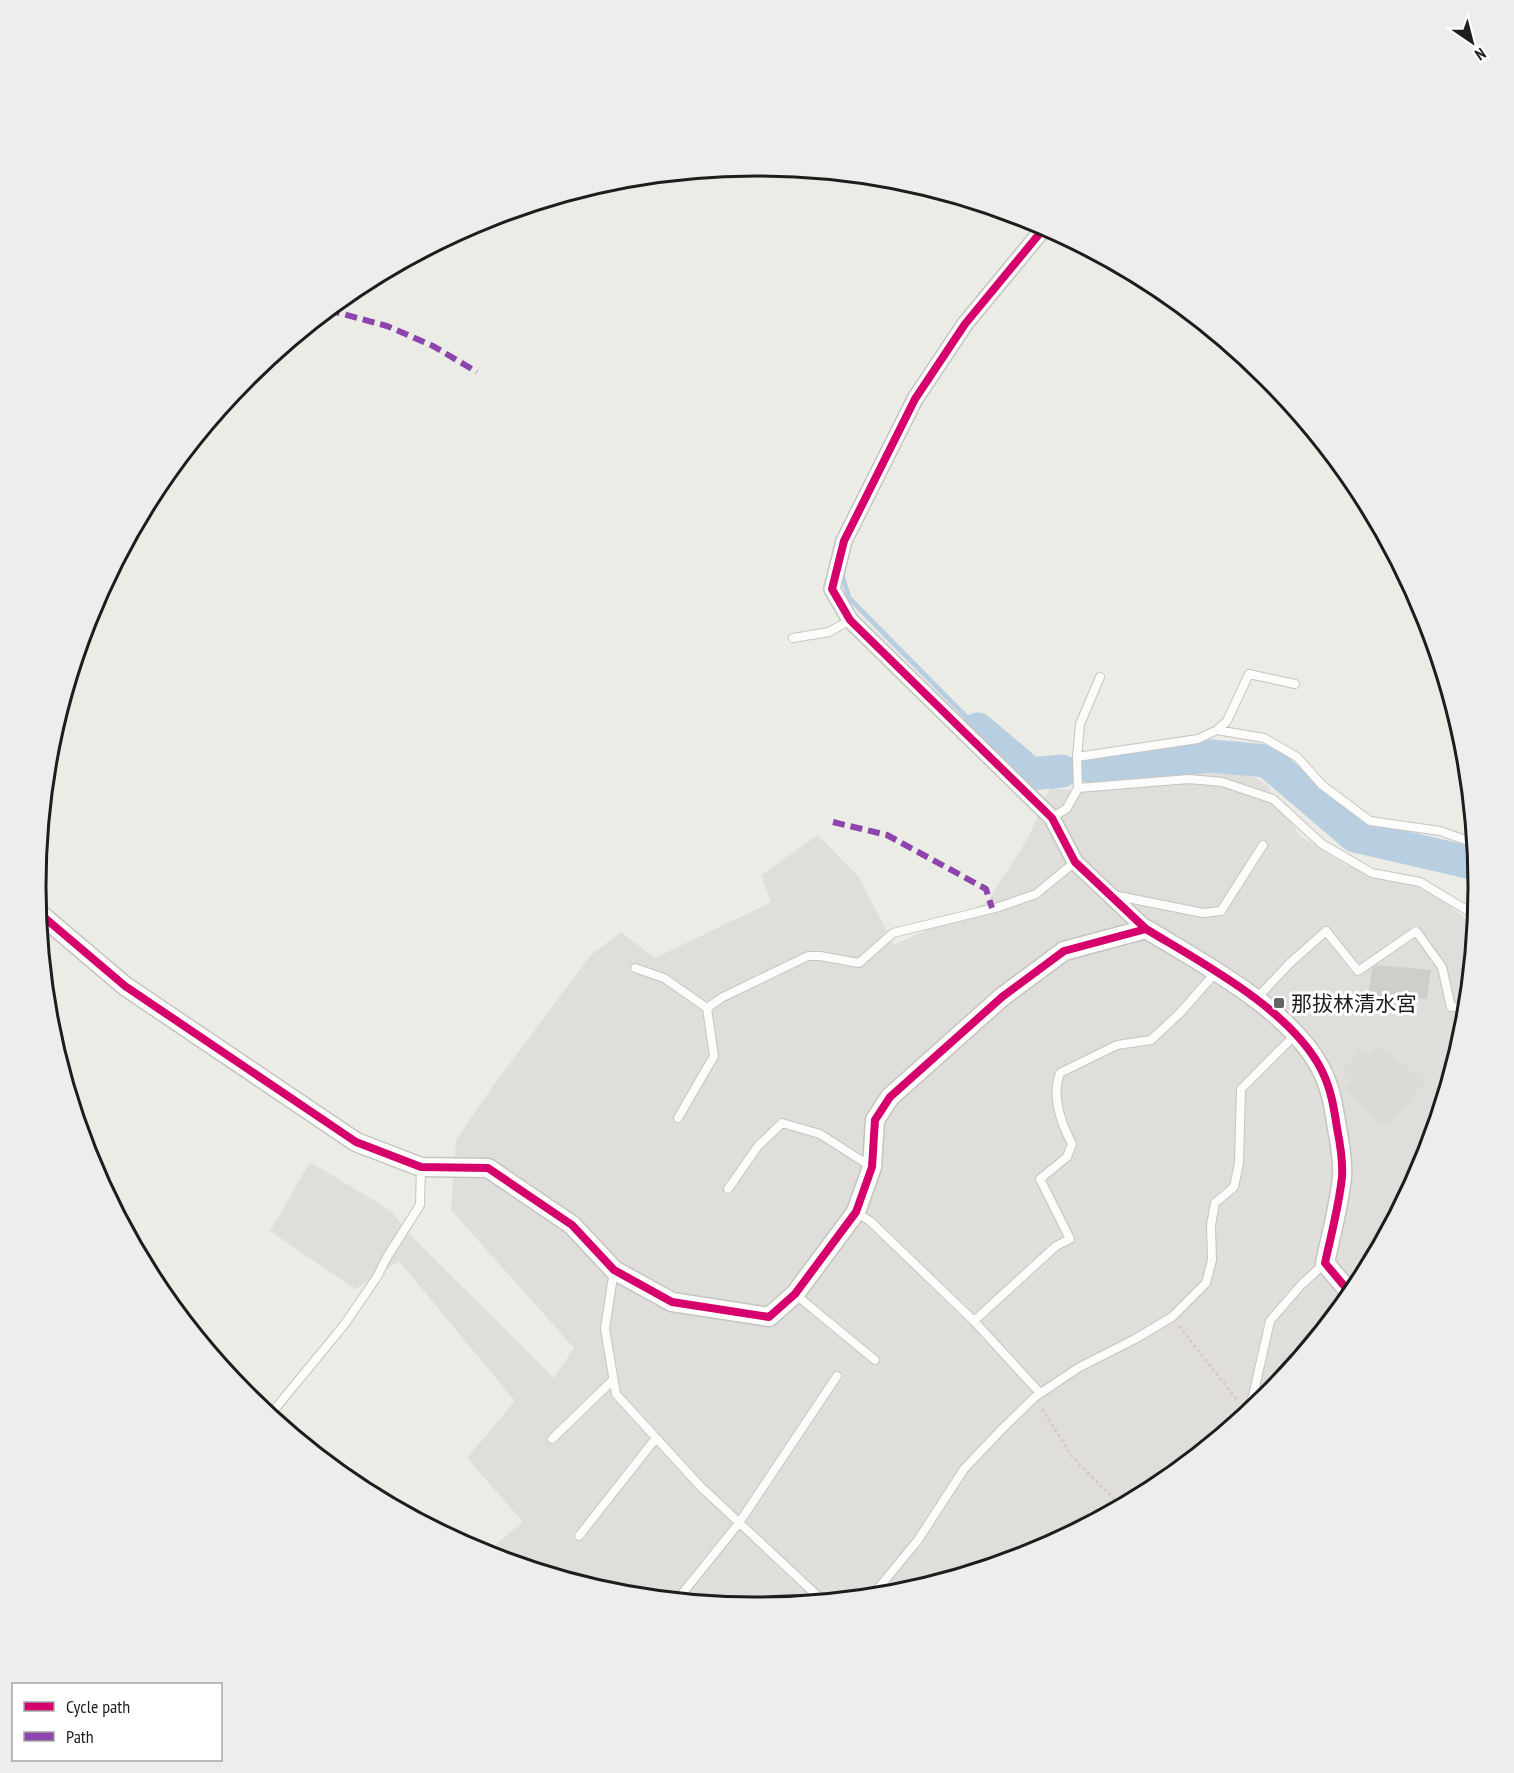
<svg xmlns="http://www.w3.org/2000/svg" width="1514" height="1773" font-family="'PT Sans Narrow','Noto Sans TC',sans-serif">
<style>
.residential{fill:#dfdedb}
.religious{fill:#dadad7}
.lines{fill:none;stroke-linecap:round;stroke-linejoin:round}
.stream{stroke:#b7cfe1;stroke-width:5}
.river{stroke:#b7cfe1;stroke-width:33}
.building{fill:#cfcec9}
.service-casing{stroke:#c4c4c2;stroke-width:10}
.minor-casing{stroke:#c4c4c2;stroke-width:18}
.tertiary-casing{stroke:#c4c4c2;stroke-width:21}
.path{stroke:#d7cbc5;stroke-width:3;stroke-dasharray:3 3;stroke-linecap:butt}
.service{stroke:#fcfcfb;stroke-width:8}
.minor{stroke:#fcfcfb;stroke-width:15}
.tertiary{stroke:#fcfcfb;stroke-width:18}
.quiet{stroke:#8e44ad;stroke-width:6;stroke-dasharray:12 6;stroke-linecap:butt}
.cycleway-casing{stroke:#fff;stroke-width:11}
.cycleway{stroke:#d6006c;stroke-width:8}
.poi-dot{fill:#656563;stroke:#fff;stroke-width:2}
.labels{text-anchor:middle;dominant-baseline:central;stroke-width:6;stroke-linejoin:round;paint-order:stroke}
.poi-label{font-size:21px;fill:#1d1d1d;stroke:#fff;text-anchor:start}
.rim{fill:none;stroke:#1d1d1d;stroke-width:3}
</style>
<rect width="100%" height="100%" fill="#ecece6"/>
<path class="residential" d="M1230 764 1267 785 1300 836 1346 865 1426 888 1474 925 1464 1027 1423 1163 1356 1287 1267 1397 1157 1486 1033 1553 897 1594 757 1607 616 1594 484 1554 523 1522 467 1458 515 1401 399 1261 355 1289 270 1231 310 1162 390 1210 409 1234 554 1378 574 1348 451 1210 456 1140 488 1093 592 954 621 932 655 958 771 902 761 875 818 835 859 877 894 945 987 902 1027 840 1050 788 1082 791Z"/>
<path class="religious" d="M1380 1045 1425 1083 1386 1127 1342 1088 1353 1077 1343 1069 1361 1049 1370 1056Z"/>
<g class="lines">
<path class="stream" d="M842 575 849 598 978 729"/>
<path class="river" d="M978 729 1031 774 1062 771
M1093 768 1211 756 1267 761 1355 836 1476 864"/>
</g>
<path class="building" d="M1377 965 1431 970 1427 999 1368 995 1372 969Z"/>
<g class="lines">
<defs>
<path id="service" d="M793 638 829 632 850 620
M1217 730 1264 738 1297 757 1322 785 1370 821 1440 831 1474 843
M1077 757 1198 739 1217 730 1227 721 1249 674 1295 684
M1078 788 1189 779 1222 782 1273 799 1322 844 1372 873 1420 882 1475 915
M1052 818 1067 808 1078 788 1077 757 1080 724 1100 677
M1113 895 1203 913 1221 911 1263 845
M635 968 664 978 707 1008
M1257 998 1290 963 1326 931 1358 971 1416 931 1442 967 1451 1007 1466 1008
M678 1118 714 1056 707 1008 723 997 808 956H820L859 963 893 933 999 907 1036 894 1075 862
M728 1189 758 1146 782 1123 820 1134 870 1166
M856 1212 870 1221 974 1321 1040 1393
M614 1270 605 1329 616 1394 700 1486 823 1601
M796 1295 875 1360
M974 1321 1056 1246 1070 1239 1040 1179 1067 1157 1072 1144C1061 1123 1051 1096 1060 1073L1117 1045 1151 1040 1180 1013 1216 972
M270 1415 344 1325 377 1277 387 1257 420 1205 421 1167
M1242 1417 1253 1396 1270 1321 1301 1285 1324 1264
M552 1439 613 1380
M579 1536 656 1438
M872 1596 918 1540 964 1469 1003 1428 1035 1397 1078 1368 1135 1339 1172 1317 1206 1283 1212 1260 1211 1225 1215 1203 1234 1187 1239 1163 1241 1089 1296 1034
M677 1600 739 1523 837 1376"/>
<path id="minor" d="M1045 227 965 324 915 399 844 541 832 589 850 620 1052 818 1075 862 1146 929"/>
<path id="tertiary" d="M39 913 125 986 356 1142 421 1167 488 1168 572 1225 614 1270 672 1302 769 1317 795 1294 856 1212 872 1167 875 1120 890 1097 1002 997 1064 951 1146 929C1202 963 1292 1010 1322 1071 1331 1089 1334 1108 1337 1128 1340 1143 1343 1162 1342 1177 1339 1206 1331 1235 1325 1263L1351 1294"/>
</defs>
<use href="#service" class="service-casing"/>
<use href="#minor" class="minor-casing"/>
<use href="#tertiary" class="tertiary-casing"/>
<path class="path" d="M1179 1326 1238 1401
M1042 1409 1073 1458 1121 1506"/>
<use href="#service" class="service"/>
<use href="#minor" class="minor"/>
<use href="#tertiary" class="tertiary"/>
<path class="quiet" d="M328 310 387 326 433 346 477 372
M833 822 887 835 986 889 992 908"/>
<defs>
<path id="cycleway" d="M1045 227 965 324 915 399 844 541 832 589 850 620 1052 818 1075 862 1146 929
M39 913 125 986 356 1142 421 1167 488 1168 572 1225 614 1270 672 1302 769 1317 795 1294 856 1212 872 1167 875 1120 890 1097 1002 997 1064 951 1146 929C1202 963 1292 1010 1322 1071 1331 1089 1334 1108 1337 1128 1340 1143 1343 1162 1342 1177 1339 1206 1331 1235 1325 1263L1351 1294"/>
</defs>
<use href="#cycleway" class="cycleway-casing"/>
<use href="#cycleway" class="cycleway"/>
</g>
<rect class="poi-dot" x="1273" y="997" width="12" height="12" rx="3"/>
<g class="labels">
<g class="poi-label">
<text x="1291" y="1003">那拔林清水宮</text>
</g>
</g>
<path d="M0 0H1514V1773H0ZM756 176H758A710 710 0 0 1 1468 886V887A710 710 0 0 1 758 1597H756A710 710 0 0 1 46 887V886A710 710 0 0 1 756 176Z" fill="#ededed" fill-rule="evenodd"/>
<path class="rim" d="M756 176H758A710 710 0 0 1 1468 886V887A710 710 0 0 1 758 1597H756A710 710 0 0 1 46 887V886A710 710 0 0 1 756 176Z"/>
<rect x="12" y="1683" width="210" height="78" fill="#ffffff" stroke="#a5a5a5" stroke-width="1.5"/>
<rect x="24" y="1702" width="30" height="9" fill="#d6006c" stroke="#a5a5a5" stroke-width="1.5"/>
<text x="66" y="1713" font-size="18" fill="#1d1d1d">Cycle path</text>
<rect x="24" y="1732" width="30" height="9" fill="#8e44ad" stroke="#a5a5a5" stroke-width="1.5"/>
<text x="66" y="1743" font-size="18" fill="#1d1d1d">Path</text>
<g transform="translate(1472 42) rotate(145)" stroke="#ffffff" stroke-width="4.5" paint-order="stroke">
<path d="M0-4.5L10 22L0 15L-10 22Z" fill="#1d1d1d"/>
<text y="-9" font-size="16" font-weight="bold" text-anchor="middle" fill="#1d1d1d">N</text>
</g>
</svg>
